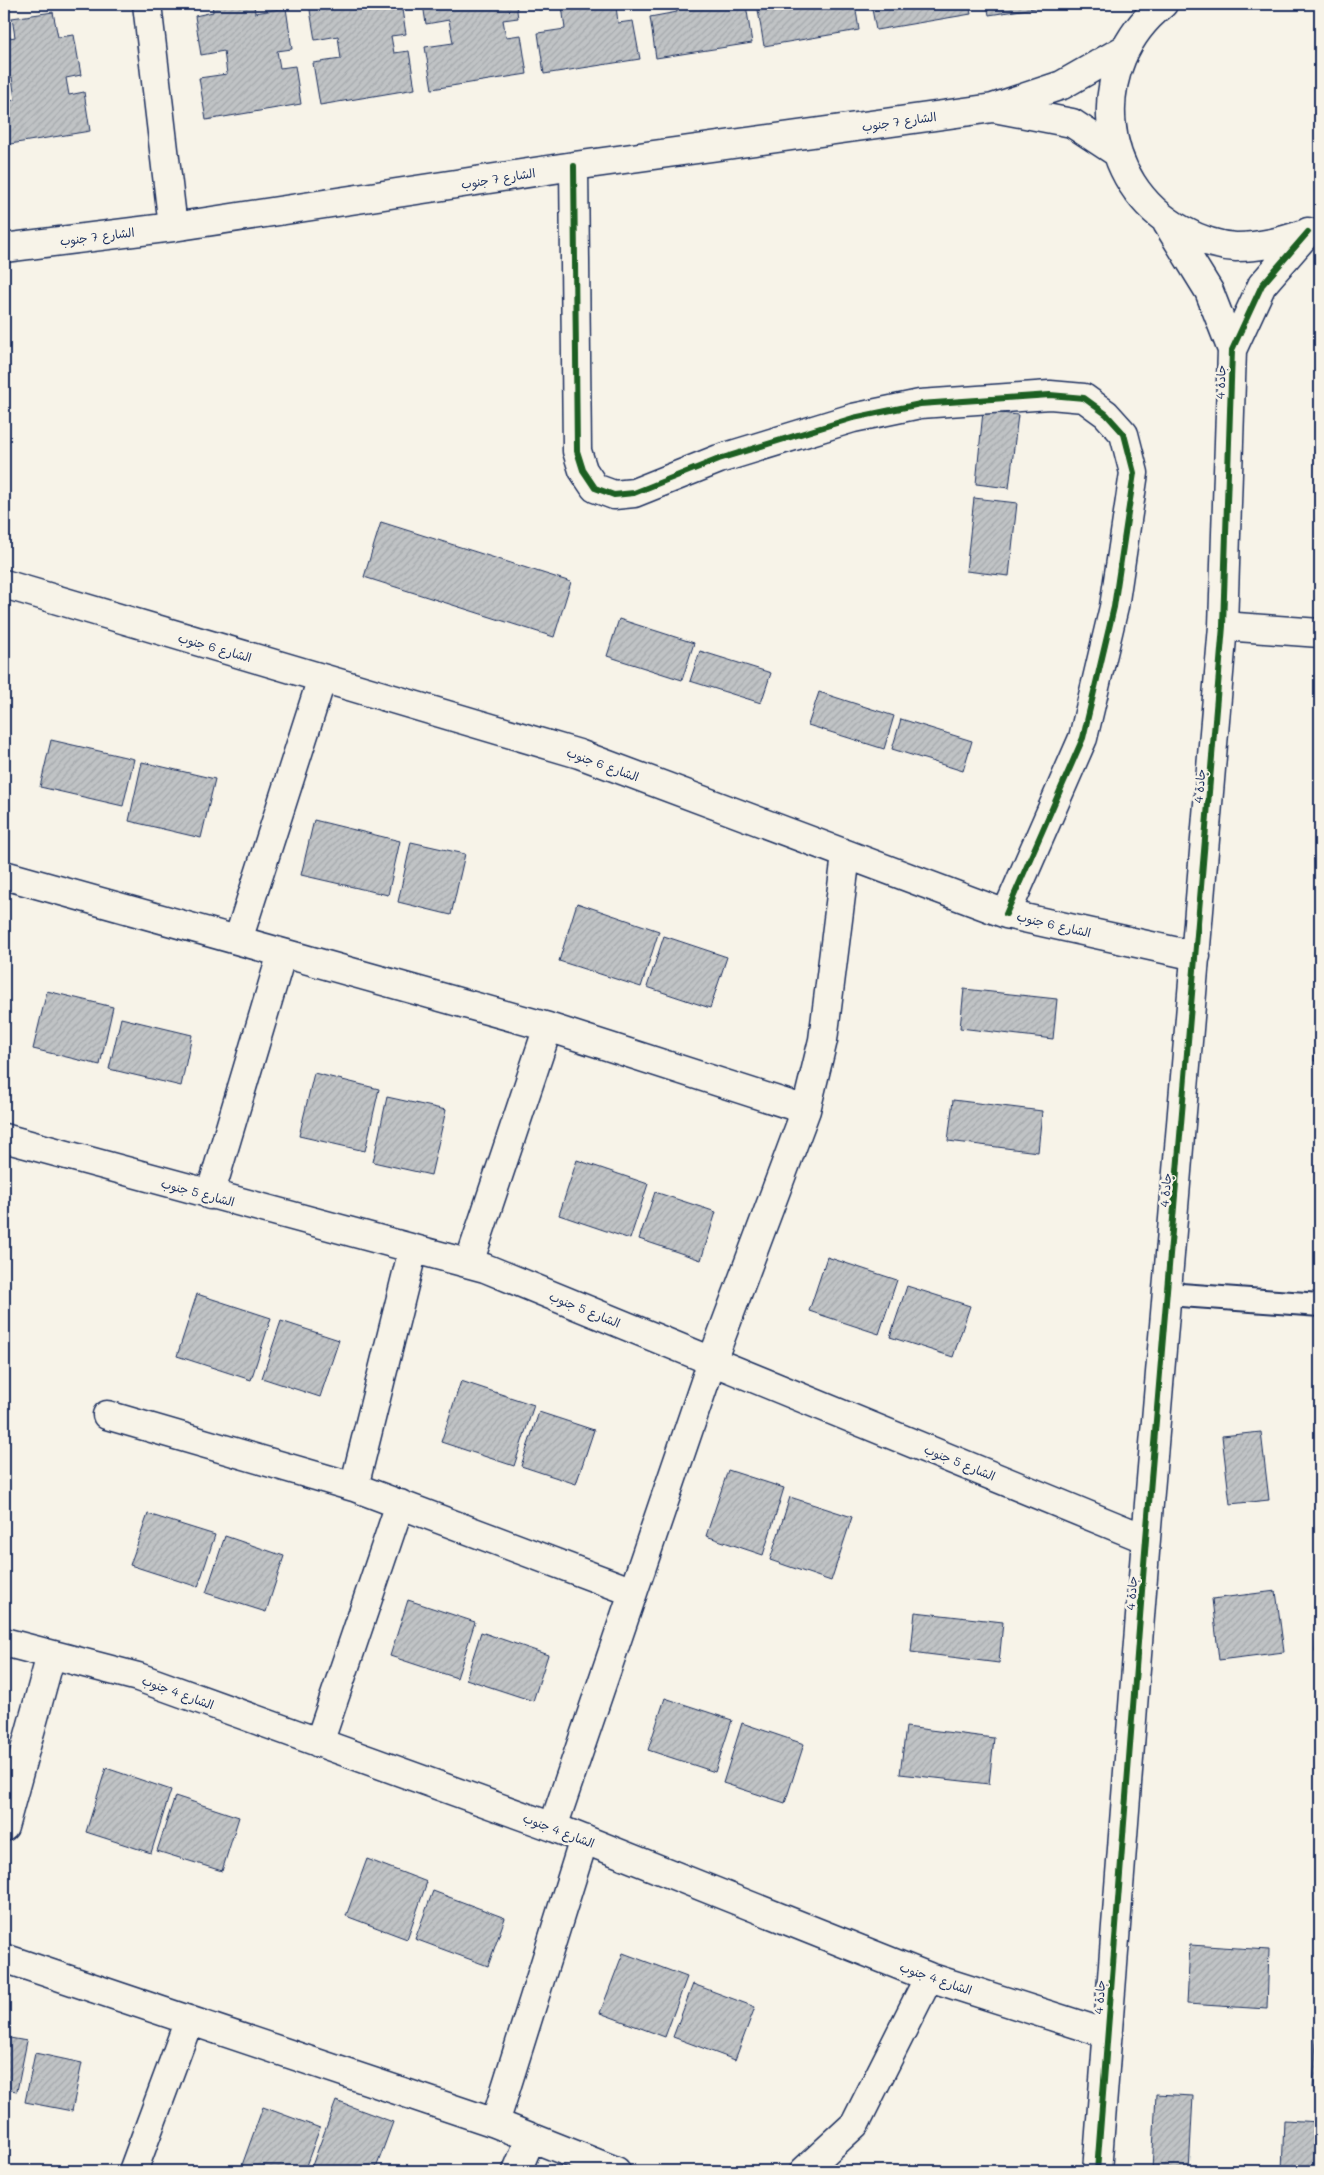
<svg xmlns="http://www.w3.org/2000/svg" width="1324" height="2175" font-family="Mali,'Playpen Sans Arabic',sans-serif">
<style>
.building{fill:url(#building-hatch);stroke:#1b2f5e}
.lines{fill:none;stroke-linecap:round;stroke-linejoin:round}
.lane-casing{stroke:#1b2f5e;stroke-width:26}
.street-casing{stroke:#1b2f5e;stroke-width:31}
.lane{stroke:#f7f3e8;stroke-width:22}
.street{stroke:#f7f3e8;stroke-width:28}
.cycleway-casing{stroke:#f7f3e8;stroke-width:9}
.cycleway{stroke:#1b5e20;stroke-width:6}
.labels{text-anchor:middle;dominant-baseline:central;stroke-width:5;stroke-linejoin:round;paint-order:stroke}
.street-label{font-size:12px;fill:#1b2f5e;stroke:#f7f3e8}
</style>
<defs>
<pattern id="building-hatch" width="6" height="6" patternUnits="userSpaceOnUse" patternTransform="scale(1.25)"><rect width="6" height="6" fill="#c0c3c5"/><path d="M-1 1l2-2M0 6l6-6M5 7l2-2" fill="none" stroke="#a4a8ac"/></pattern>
</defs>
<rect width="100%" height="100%" fill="#f7f3e8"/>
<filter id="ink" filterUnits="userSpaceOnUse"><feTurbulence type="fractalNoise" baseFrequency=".02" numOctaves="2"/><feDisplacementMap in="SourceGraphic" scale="10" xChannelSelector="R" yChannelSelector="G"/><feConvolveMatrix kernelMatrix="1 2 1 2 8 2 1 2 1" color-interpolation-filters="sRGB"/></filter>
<g filter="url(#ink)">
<path class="building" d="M212 4H254L255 13 286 8 292 49 277 51 280 68 295 66 301 104 206 120 199 78 227 74 224 51 201 55 195 16 213 12Z
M309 4H401L406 34 391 36 394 53 409 51 415 89 320 105 313 63 341 59 338 36 315 40Z
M423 4H516L518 18 503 20 506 37 521 35 527 74 432 89 425 47 453 43 449 20 426 24Z
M538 4H629L616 6 618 23 633 21 640 59 544 74 538 33 565 29 562 6 539 10Z
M676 4H730L731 7 746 5 752 43 656 58 650 17 677 12Z
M757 4H855L859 30 764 46Z
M871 4H969L971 14 876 30Z
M987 4H1060L989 15Z
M53 12 58 37 74 35 81 75 66 78 69 95 84 92 90 131 4 145V102L15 100 12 77 4 79V39L15 37 12 18Z
M983 411 1018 415 1009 488 976 484Z
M974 498 1017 503 1009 576 966 571Z
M381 522 571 582 554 637 364 577Z
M619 619 694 643 682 680 607 656Z
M700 651 771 673 761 703 690 681Z
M819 692 894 716 884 749 808 725Z
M901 719 972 741 963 771 892 749Z
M51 740 134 759 123 806 40 787Z
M142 762 215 779 201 838 129 821Z
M314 820 400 841 388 895 301 875Z
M411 842 465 854 451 915 398 902Z
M577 903 659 931 641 987 559 961Z
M664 936 727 957 710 1008 647 987Z
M964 989 1057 999 1053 1039 960 1028Z
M47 991 113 1007 100 1065 33 1049Z
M1318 1000H1320V1061H1314Z
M121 1018 192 1035 181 1086 109 1069Z
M314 1073 379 1089 365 1151 299 1136Z
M387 1097 446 1110 431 1175 373 1162Z
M953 1100 1042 1111 1038 1152 948 1141Z
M577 1160 648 1184 630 1239 559 1215Z
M655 1192 716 1212 701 1260 639 1239Z
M827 1257 897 1280 879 1334 809 1311Z
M907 1286 970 1306 953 1357 890 1337Z
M197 1294 271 1318 251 1380 177 1356Z
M281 1321 339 1340 320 1397 262 1378Z
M461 1381 534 1405 514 1466 441 1442Z
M539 1412 594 1430 576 1484 521 1466Z
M1261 1432 1269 1500 1230 1504 1222 1436Z
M728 1470 784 1488 763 1555 706 1536Z
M790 1497 852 1517 831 1581 770 1560Z
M148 1514 215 1535 198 1587 130 1565Z
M225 1536 284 1556 266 1612 206 1593Z
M1276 1591 1284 1652 1219 1660 1212 1599Z
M1320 1591V1652H1315Z
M408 1600 475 1622 457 1678 390 1656Z
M915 1612 1003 1622 999 1663 911 1652Z
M481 1632 548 1655 533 1701 466 1679Z
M665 1698 732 1720 715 1772 648 1750Z
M742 1723 804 1744 785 1803 723 1783Z
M906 1727 994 1738 989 1784 900 1774Z
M106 1768 171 1790 151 1853 86 1832Z
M175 1796 239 1817 222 1871 157 1851Z
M367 1859 427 1882 407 1939 346 1916Z
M433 1891 505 1918 488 1966 415 1939Z
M1190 1945 1269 1950 1267 2009 1187 2004Z
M623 1953 687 1977 665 2037 600 2013Z
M693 1984 755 2007 735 2060 673 2037Z
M1318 2010H1320V2088H1313Z
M4 2037 27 2041 17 2091 4 2089Z
M35 2053 82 2063 72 2111 25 2102Z
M1156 2094 1193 2096 1189 2171 1152 2170Z
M336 2101 393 2122 375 2171H310Z
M263 2107 320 2128 304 2171H251L241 2168Z
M1284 2120 1320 2122V2171H1282Z"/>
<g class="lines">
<defs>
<path id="lane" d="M1167 1294 1320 1305"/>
<path id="street" d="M147 4 173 227
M1163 4C1086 65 1096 183 1182 230 1198 239 1218 246 1236 247 1262 247 1283 241 1307 233
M994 108 1072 123 1116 152
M574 166 577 451 583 470 595 488 614 495 634 493 719 459 853 418 920 404 1050 395 1084 398 1106 414 1124 434 1134 473 1114 607 1083 738 1006 914
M1167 223 1209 291 1232 350
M4 248 173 227 574 166 993 108 1062 85 1125 49
M4 584 579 754 1006 914 1196 956
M1223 626 1320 633
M4 875 548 1027 806 1110
M238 940 322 678
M4 1138 485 1268 1146 1539
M210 1195 282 953
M413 1249 354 1487 633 1592
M469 1263 548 1027
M107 1415 354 1487
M4 1642 138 1677 553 1827 929 1977 1108 2034
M319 1743 400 1504
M4 1827 51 1655
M553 1827 712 1361 806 1110 823 1040 846 855
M584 1839 495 2123 616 2171
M4 1958 495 2123
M133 2171 189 2020
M517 2171 531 2137
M804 2171 855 2124 929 1977
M1097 2171 1146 1539 1223 626 1232 350 1262 285 1308 232"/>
</defs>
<use href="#lane" class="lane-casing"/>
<use href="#street" class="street-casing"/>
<use href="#lane" class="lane"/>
<use href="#street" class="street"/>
<defs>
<path id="cycleway" d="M574 166 577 451 583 470 595 488 614 495 634 493 719 459 853 418 920 404 1050 395 1084 398 1106 414 1124 434 1134 473 1114 607 1083 738 1006 914
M1097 2171 1146 1539 1223 626 1232 350 1262 285 1308 232"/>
</defs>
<use href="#cycleway" class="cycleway-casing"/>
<use href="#cycleway" class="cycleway"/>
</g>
</g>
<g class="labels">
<g class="street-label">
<text transform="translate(899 121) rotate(-8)">الشارع 7 جنوب</text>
<text transform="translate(498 178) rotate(-9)">الشارع 7 جنوب</text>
<text transform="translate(97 236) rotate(-7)">الشارع 7 جنوب</text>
<text transform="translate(1220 382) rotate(-88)">جادة 4</text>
<text transform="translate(215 647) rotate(16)">الشارع 6 جنوب</text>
<text transform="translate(603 764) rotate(20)">الشارع 6 جنوب</text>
<text transform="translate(1199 786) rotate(-85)">جادة 4</text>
<text transform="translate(1054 924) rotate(13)">الشارع 6 جنوب</text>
<text transform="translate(1165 1190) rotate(-85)">جادة 4</text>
<text transform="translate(198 1192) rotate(15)">الشارع 5 جنوب</text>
<text transform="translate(585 1309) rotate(22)">الشارع 5 جنوب</text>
<text transform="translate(960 1462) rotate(22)">الشارع 5 جنوب</text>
<text transform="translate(1131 1593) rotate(-86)">جادة 4</text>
<text transform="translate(178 1692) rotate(20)">الشارع 4 جنوب</text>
<text transform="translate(559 1830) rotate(21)">الشارع 4 جنوب</text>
<text transform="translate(936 1978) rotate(19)">الشارع 4 جنوب</text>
<text transform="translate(1099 1997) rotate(-86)">جادة 4</text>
</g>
</g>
<rect width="1324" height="2175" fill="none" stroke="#f7f3e8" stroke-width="20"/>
<rect x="10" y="10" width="1304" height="2155" fill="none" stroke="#1b2f5e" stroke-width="2" filter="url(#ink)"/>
</svg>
